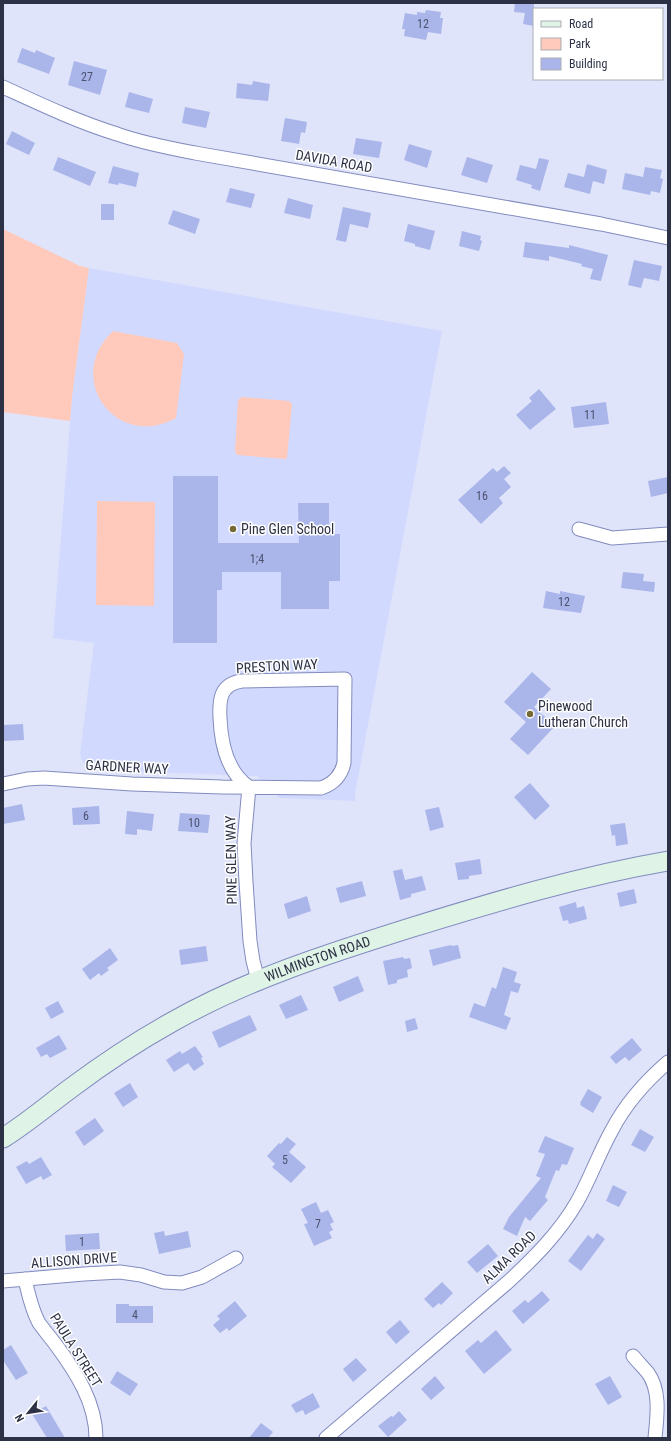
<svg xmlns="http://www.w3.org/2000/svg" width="671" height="1441" font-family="'Roboto Condensed',sans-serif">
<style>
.built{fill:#d2d9ff}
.green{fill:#ffcabb}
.building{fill:#aab5ea}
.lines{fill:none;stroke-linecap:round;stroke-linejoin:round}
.minor-casing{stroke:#828bbe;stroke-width:15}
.secondary-casing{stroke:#828bbe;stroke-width:21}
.minor{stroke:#fff;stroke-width:13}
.secondary{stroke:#dff4e7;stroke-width:19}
.poi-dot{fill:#756936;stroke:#fff;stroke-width:1.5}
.labels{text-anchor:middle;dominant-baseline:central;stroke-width:3;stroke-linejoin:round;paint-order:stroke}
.number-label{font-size:12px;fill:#4c526f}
.street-label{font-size:14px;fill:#2d3146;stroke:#fff}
.poi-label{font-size:14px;fill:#2d3146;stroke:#fff;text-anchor:start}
</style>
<rect width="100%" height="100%" fill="#dfe4fa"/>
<path class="built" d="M89 268 442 331 355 794 356 801 279 798 257 776 94 770 85 765 82 760 80 754 94 643 53 638 72 397Z"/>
<path class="green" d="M3 229 80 266 89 268 72 397 70 421 3 412Z
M113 331 177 343 184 354 176 418C116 451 63 378 113 331Z
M242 397 289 401 292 404 287 458 285 459 237 455 235 451 238 400Z
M97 501 155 502 154 606 96 605Z"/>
<path class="building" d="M515 3H534V26L523 24 525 13 514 12Z
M426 10 441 12 440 18H443L441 34 428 32 426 40 404 36 405 29H402L405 13 417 15V12L425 13Z
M22 48 35 53 36 50 55 58 49 74 17 62Z
M74 61 107 70 100 95 68 85Z
M253 81 270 84 268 101 236 98 237 83 252 85Z
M129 92 153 99 149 113 125 107Z
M185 107 210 112 206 128 182 123Z
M285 118 307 122 305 133 301 132 299 144 281 141Z
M12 131 35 143 29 155 6 144Z
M356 138 382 142 379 158 353 154Z
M409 144 432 151 427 168 404 160Z
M58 157 96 172 90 186 53 170Z
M467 157 493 165 487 183 461 175Z
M539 158 549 160 540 191 531 188 532 185 516 180 520 165 536 169Z
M587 164 607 170 604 184 593 181 590 194 564 187 568 173 584 177Z
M113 166 139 173 136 187 119 183 118 185 108 183Z
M645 167 662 170 660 178 663 179 660 193 651 191 650 195 622 189 625 173 643 177Z
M230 188 255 194 251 208 226 202Z
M288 198 313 205 310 219 284 213Z
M101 204H114V220H101Z
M343 207 371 213 368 228 350 224 346 242 336 240Z
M173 210 200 219 195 234 168 224Z
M408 224 435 231 430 250 415 246V244L404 241Z
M462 231 481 236 480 240 482 241 479 251 459 246Z
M525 242 569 248V245L608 255 601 281 590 279 593 269 581 266 582 264 549 256V261L523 257Z
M634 260 662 266 659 281 644 278 641 288 628 285Z
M539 389 556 409 530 430 516 415 532 401 529 398Z
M606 402 609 424 574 428 571 407Z
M504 466 511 473 504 479 511 487 499 498 503 503 481 524 458 500 493 468 497 472Z
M173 476H218V543H299L298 503H329V534H340V581H329V609H281V572H222V590H217V643H173Z
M668 477V493L651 497 648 481Z
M623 572 644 574 643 581 655 582 654 592 621 588Z
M546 591 560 594V591L585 596 581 613 543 608Z
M532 672 551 689 534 707 555 726 528 755 510 739 526 722 504 702Z
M23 724 24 740 3 741V725Z
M530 783 550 806 535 820 514 797Z
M22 804 25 820 3 824V808Z
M99 806 100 824 73 825 72 808Z
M439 807 444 827 430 831 425 810Z
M127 811 154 814 152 831 137 829V835L125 834Z
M180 813 210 815 208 833 178 831Z
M625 823 628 844 616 846 615 835 612 836 610 825Z
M480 859 482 874 469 876V879L458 880 455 863Z
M402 869 405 880 422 876 426 890 411 894V897L400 900 393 871Z
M362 881 366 896 340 903 336 888Z
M634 889 637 903 620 907 617 893Z
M307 896 311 911 288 919 284 904Z
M576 902 577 908 584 906 587 919 569 924 568 920 563 921 559 907Z
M451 945 452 946 458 945 461 958 433 966 429 950Z
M206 946 208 961 181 965 179 950Z
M110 948 118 960 107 968 109 970 101 976 99 973 90 980 82 969Z
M403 957 404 959 410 958 412 968 407 970 408 977 397 980V983L388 985 383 961Z
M503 967 517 972 514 982 521 984 518 993 511 991 504 1015 511 1018 506 1030 469 1017 474 1003 485 1007 492 987 496 989Z
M358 976 364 991 339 1002 333 987Z
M301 995 308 1010 286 1019 279 1005Z
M58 1001 64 1012 51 1019 45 1008Z
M250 1015 257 1030 219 1048 212 1032Z
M415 1018 418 1029 407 1032 405 1021Z
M59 1035 67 1049 50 1058 47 1054 41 1057 36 1048Z
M632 1038 642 1050 629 1061 625 1057 616 1064 610 1057Z
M195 1046 203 1057 201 1058 204 1064 194 1071 188 1063 174 1072 166 1060 180 1051 182 1054Z
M130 1083 138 1097 123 1107 114 1093Z
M588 1089 602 1097 593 1113 580 1105 581 1104 580 1103Z
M95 1118 104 1131 84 1146 75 1132Z
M640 1129 654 1137 645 1152 631 1145Z
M545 1136 574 1148 567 1165 562 1164 559 1171 556 1170 545 1197 548 1200 530 1221 525 1217 517 1236 503 1229 509 1217 541 1178 536 1176 545 1154 538 1152Z
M287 1137 296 1144 289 1152 306 1167 291 1183 272 1167 275 1164 267 1156 279 1143 281 1144Z
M41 1157 52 1175 43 1180 41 1176 26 1184 16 1167 27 1161 29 1164Z
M613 1185 627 1192 619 1207 606 1201Z
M316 1202 321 1213 328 1210 334 1222 330 1224 333 1230 329 1232 332 1238 314 1246 304 1224 308 1223 301 1209Z
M164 1231 165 1236 188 1231 191 1247 159 1254 154 1233Z
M99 1233 100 1249 66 1251 65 1235Z
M597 1233 605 1239 581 1271 568 1261 588 1235 593 1239Z
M488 1244 498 1256 477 1273 467 1262Z
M442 1282 453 1293 441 1305 439 1303 433 1308 424 1299Z
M542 1291 550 1300 523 1324 512 1311 525 1300 528 1303Z
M235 1301 247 1316 229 1331 227 1328 220 1333 213 1325 220 1319 217 1316Z
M116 1304H129V1306H153V1323H116Z
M400 1320 410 1332 396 1344 386 1332Z
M496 1330 512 1350 484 1374 465 1351 478 1340 481 1343Z
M11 1345 28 1373 16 1380 3 1360V1350Z
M356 1358 367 1370 353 1382 343 1369Z
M117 1371 138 1384 130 1396 110 1383Z
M435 1376 445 1388 431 1400 421 1389Z
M610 1376 622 1397 608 1405 595 1384Z
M313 1393 320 1407 305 1415 303 1410 296 1413 291 1405Z
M46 1406 65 1438H47L32 1414Z
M399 1411 407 1420 388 1437 378 1426 391 1416 393 1417Z
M261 1423 273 1432 268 1438H249Z"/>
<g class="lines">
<defs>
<path id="minor" d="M3 87C40 104 78 122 117 134 142 143 169 148 195 153L601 224 668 238
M579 529 612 538 668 534
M3 784 27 779 44 778 132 784 222 787 321 788C333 784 341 776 344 763L345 679 242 681C220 684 219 700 220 718 221 743 227 772 249 787
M249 787 244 843 246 882 250 941 253 961 258 980
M25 1279C28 1293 32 1310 39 1323 44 1330 50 1337 56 1345 76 1372 96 1403 96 1438
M3 1281 84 1274 120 1272 141 1275 164 1282 182 1283 202 1277 236 1258
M633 1356C638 1362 643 1367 648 1373 661 1391 657 1417 655 1438
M326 1438 508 1282C534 1258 559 1233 577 1202 590 1179 599 1153 612 1130 625 1105 646 1081 668 1062"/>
<g id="secondary">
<path id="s1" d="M3 1138C27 1123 48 1105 71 1088 103 1064 136 1042 172 1022 248 979 330 953 413 927 497 901 581 876 668 861"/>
</g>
</defs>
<use href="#minor" class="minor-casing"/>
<use href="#secondary" class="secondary-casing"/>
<use href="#minor" class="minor"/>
<use href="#secondary" class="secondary"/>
</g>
<g class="poi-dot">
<circle cx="233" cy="529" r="4"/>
<circle cx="530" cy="714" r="4"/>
</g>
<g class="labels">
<g class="number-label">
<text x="423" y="24">12</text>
<text x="87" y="77">27</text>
<text x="590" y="415">11</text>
<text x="482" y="496">16</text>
<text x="257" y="559">1;4</text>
<text x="564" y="602">12</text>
<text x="86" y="816">6</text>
<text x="194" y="823">10</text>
<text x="285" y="1160">5</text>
<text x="318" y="1224">7</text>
<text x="82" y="1242">1</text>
<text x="135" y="1315">4</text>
</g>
<g class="street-label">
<text transform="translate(334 161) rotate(10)">DAVIDA ROAD</text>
<text transform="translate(277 666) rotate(-3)">PRESTON WAY</text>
<text transform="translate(127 767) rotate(3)">GARDNER WAY</text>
<text transform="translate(231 860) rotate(-91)">PINE GLEN WAY</text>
<text stroke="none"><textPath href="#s1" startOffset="364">WILMINGTON ROAD</textPath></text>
<text transform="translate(509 1257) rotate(-44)">ALMA ROAD</text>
<text transform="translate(74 1260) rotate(-4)">ALLISON DRIVE</text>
<text transform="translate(76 1350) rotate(58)">PAULA STREET</text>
</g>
<g class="poi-label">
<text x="241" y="529">Pine Glen School</text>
<text x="538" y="706">Pinewood<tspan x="538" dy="16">Lutheran Church</tspan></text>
</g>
</g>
<rect width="671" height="1441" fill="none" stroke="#2d3146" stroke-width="8"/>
<rect x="533" y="8" width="130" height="72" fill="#ffffff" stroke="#abadb5"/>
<rect x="541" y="21" width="20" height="6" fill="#dff4e7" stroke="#abadb5"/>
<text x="569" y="28" font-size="12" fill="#2d3146">Road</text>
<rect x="541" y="38" width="20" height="12" fill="#ffcabb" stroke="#abadb5"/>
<text x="569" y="48" font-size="12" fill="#2d3146">Park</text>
<rect x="541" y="58" width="20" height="12" fill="#aab5ea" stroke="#abadb5"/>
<text x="569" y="68" font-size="12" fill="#2d3146">Building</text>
<g transform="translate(28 1413) rotate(240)" stroke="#ffffff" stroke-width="3" paint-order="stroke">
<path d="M0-3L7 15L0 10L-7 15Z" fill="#2d3146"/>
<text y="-6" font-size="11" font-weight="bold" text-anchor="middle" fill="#2d3146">N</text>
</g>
</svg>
